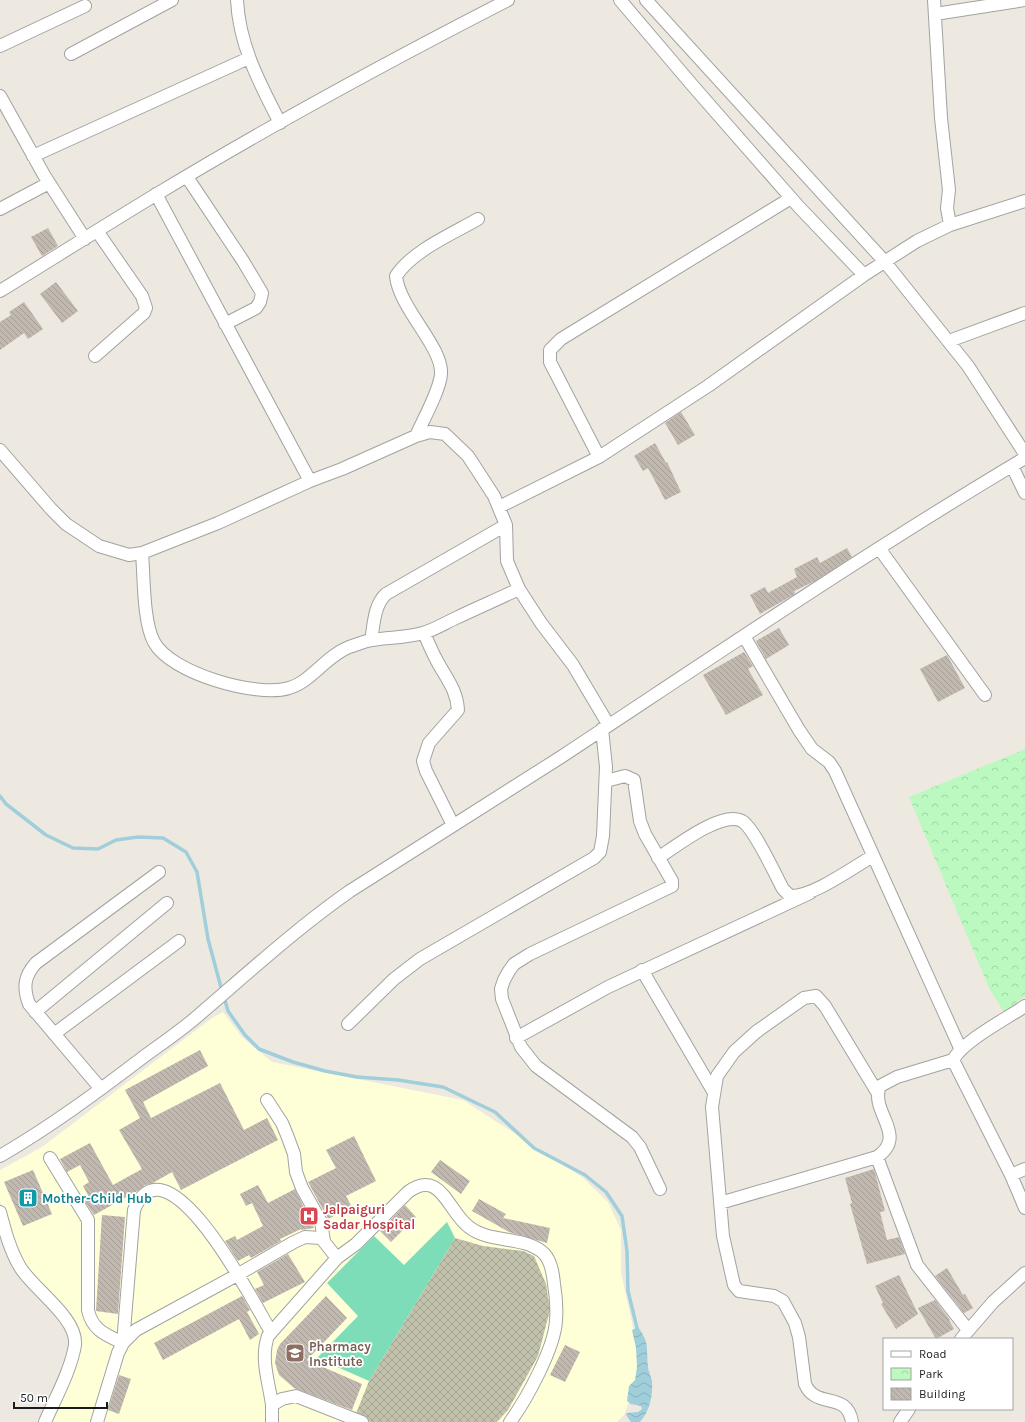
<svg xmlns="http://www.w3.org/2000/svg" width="1025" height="1422" font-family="Karla,sans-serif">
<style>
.education{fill:#ffffd7}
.construction{fill:url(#construction-cross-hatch)}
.park{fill:url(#park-crowns)}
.pitch{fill:#7dddb8}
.water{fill:url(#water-waves)}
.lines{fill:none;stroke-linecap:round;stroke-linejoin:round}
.stream{stroke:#a0cedb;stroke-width:3.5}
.building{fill:url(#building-back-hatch)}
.minor-casing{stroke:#a2a2a2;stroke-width:14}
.minor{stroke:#fff;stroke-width:12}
.labels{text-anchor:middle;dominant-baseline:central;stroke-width:3.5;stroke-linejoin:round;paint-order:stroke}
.culture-label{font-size:13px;font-weight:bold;fill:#0d838f;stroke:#fff;text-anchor:start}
.health-label{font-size:13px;font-weight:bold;fill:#be3a42;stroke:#fff;text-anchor:start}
.education-label{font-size:13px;font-weight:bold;fill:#785e54;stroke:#fff;text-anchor:start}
</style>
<defs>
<pattern id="construction-cross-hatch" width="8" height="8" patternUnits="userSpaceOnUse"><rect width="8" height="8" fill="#c1c1ac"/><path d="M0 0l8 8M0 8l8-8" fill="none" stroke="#a5a593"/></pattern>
<pattern id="park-crowns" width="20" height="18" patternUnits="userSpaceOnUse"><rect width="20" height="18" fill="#bbf9c0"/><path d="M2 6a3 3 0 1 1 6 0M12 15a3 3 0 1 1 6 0" fill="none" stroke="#a0d5a4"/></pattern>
<pattern id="water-waves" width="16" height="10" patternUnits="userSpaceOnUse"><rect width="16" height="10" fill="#a0cedb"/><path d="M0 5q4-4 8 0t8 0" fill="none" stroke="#89b0bb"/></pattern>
<pattern id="building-back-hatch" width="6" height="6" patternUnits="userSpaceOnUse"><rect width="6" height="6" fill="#c1b8b0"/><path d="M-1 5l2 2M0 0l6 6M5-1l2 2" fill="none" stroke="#a59e97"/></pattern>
</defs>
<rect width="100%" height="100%" fill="#ede9e0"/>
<path class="education" d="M223 1012 242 1037 272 1062 463 1100 582 1177 608 1202 621 1230V1273L642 1368 624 1415 617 1422H48L77 1337 27 1272 12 1244 0 1201V1170L42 1147 212 1018Z"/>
<path class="construction" d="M455 1238 483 1246 523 1251 534 1256 546 1284 550 1310 538 1356 508 1410 497 1422H371L355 1416 369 1381Z"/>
<path class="park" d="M1025 749V996L1004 1012 989 988 909 797Z"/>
<path class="pitch" d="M447 1222 455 1238 369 1381 317 1358 358 1316 327 1283 374 1236 404 1265Z"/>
<path class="water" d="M638 1327C650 1344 646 1347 648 1366 648 1371 651 1376 652 1381 653 1396 650 1410 640 1422H631L626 1415 627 1413 638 1412 642 1409 641 1406 631 1404 627 1401 629 1386 635 1380 637 1367 636 1348 632 1330Z"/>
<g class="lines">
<path class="stream" d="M0 796 6 804 46 835 73 848 98 849 116 840 138 837 163 838 186 852 197 872 208 939 222 991
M224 997 228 1011 245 1035 259 1049 293 1062 325 1071 357 1077 398 1080 443 1087 495 1112 534 1148 585 1175 606 1192 622 1216 627 1251 628 1291 638 1332"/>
</g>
<path class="building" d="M48 228 58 246 42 256 31 237Z
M56 282 78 311 62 323 40 294Z
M24 302 43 329 28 339 24 333 0 350V322L11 315 9 312Z
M681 412 695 435 678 445 665 423Z
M655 443 666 463 667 462 681 492 665 500 648 468 643 471 634 456Z
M847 548 852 557 815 581 794 591 795 594 760 614 750 595 765 587 768 593 797 577 794 569 817 557 820 563Z
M779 628 789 645 766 659 756 641Z
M744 652 753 666 748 669 763 695 726 715 703 675Z
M947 655 965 688 938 702 920 669Z
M200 1050 208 1066 143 1102 151 1118 220 1083 244 1130 267 1118 278 1140 181 1190 172 1172 151 1184 145 1185 141 1189 94 1215 84 1200 89 1197 83 1186 89 1182 80 1165 67 1172 60 1159 90 1143 113 1185 142 1169 119 1130 140 1118 125 1090Z
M354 1136 376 1181 346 1196 352 1207 328 1219 308 1182 336 1168 326 1150Z
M440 1160 470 1181 461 1194 431 1172Z
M874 1169 885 1211 880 1212 887 1240 899 1237 905 1254 867 1264 850 1204 852 1203 845 1178Z
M33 1170 52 1214 23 1226 4 1182Z
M258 1185 268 1203 295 1189 314 1228 301 1230V1229L280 1239 281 1241 251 1258 249 1255 238 1261 225 1241 235 1236 237 1240 263 1226 252 1203 246 1206 240 1194Z
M479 1199 506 1214 503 1218 550 1228 547 1243 509 1232 472 1211Z
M405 1205 416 1217 391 1242 380 1231Z
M102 1215 125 1217 118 1314 96 1311Z
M288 1254 305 1282 263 1303 255 1289 264 1285 257 1272Z
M947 1268 963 1295 965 1294 973 1308 964 1313 935 1276Z
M899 1275 918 1314 896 1329 881 1304 883 1303 875 1286Z
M242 1296 250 1310 247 1312 259 1334 250 1340 239 1319 163 1360 154 1343Z
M326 1296 347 1318 307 1360 362 1384 352 1410 294 1388 279 1375 275 1363 277 1350 280 1344Z
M935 1300 950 1320H949L954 1329 936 1339 918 1308Z
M565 1345 580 1352 565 1382 550 1375Z
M119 1375 131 1379 119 1414 108 1410Z"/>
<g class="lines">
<defs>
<path id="minor" d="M237 0C239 45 260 84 280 123
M620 0 693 86 799 207 864 275
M646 0 885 262 968 366 1025 454
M934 0 941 118 949 190 947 208 950 225
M935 14 1025 0
M0 46 85 6
M71 54 172 0
M0 96 44 175 85 239
M33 156 249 58
M187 177 243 261 262 293 260 302 256 308 225 324
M156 194 310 481
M0 209 49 183
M0 291C52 259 104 226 157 194 271 125 389 61 508 0
M949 341 1025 313
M95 356 144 313 146 308 142 296 97 231
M416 436C423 420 440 390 441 374 443 347 399 308 396 276 412 251 452 234 478 219
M0 450 51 509 66 524 99 546 129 555 142 553 218 523 310 481 342 469 416 436 430 432 445 434 468 456 494 496 506 525 507 561 519 589 541 623 573 665 608 724
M599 457 550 362V350L561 339 791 198
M1012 466 1025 493
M499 507 599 457 708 386 864 275 917 241 950 225 1025 201
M879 548 985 695
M142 553C144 576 143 622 154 642 170 673 257 698 289 688 311 682 326 656 349 647 356 645 364 641 372 640 389 637 406 638 423 633 434 630 445 623 456 618 477 608 498 599 519 589
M424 633C428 642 432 652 437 661 446 678 457 690 458 710L429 743 423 761 426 771 453 825
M744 636 799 730 812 749 829 762 835 771 961 1050
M371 640C374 624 374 605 386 594L506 525
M606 781 625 776 634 780 640 821 645 834 672 881V886L530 954 514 964 509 971 504 980 501 989 502 999 521 1047 536 1066 632 1137 640 1147 660 1189
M658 858C675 847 722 810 742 821 754 828 775 874 783 889L790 896C813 897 852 868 873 856
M642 970 713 1091
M1025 1006C1006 1019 963 1041 953 1060L1011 1175 1025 1208
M35 1012 167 903
M348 1024 394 979 420 959 594 858 600 852 603 836 606 767 602 729
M54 1034 179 941
M516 1038 608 987 810 893
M101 1089 29 1004C23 988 24 976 36 963L159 872
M267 1100 282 1123 287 1135 294 1154 296 1172 302 1188 321 1222 324 1241
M0 1156C50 1127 96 1093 142 1058 161 1044 182 1030 200 1014 249 972 297 928 350 891 420 846 491 802 561 757 714 656 867 552 1025 458
M877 1157 917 1265 968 1330
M50 1158 88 1220V1310C92 1330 106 1335 123 1343L134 1210C167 1131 256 1307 271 1332
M1011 1175 1025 1169
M720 1203 877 1157C909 1135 869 1112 880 1086L897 1077 953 1060
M0 1212C5 1231 10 1250 20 1267 33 1289 78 1318 75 1345 71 1370 55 1399 45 1422
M961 1339 993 1302 1025 1273
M272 1405C269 1382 260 1359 268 1336L337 1258
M97 1422 118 1353 123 1343 136 1330 237 1275 294 1242 305 1237 321 1238 337 1258 356 1244 408 1192C441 1168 448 1212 469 1227 489 1243 521 1236 541 1251 551 1258 553 1273 554 1284 556 1296 557 1308 556 1320 555 1348 526 1400 510 1422
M272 1422V1405L282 1399 296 1396 362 1422
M852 1422C847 1390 816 1410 805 1384L799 1337 795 1323 783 1301 774 1296 739 1291 734 1285 723 1236 712 1107 717 1076 734 1052 756 1032 804 998 816 996 825 1006 877 1092
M900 1422 909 1409"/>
</defs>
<use href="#minor" class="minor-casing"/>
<use href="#minor" class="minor"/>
</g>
<defs>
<symbol id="building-square" viewBox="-11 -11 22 22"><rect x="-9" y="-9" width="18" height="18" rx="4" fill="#0f9aa8" stroke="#fff"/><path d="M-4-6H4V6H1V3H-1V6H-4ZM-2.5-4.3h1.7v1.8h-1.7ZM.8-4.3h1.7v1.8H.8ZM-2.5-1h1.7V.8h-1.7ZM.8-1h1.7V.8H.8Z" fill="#fff"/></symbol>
<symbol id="hospital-square" viewBox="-11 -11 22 22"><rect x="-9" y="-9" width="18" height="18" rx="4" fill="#e0444e" stroke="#fff"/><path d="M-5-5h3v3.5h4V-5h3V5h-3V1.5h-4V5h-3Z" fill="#fff"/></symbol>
<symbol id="university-square" viewBox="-11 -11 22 22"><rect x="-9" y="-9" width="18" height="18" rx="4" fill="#8d6e63" stroke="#fff"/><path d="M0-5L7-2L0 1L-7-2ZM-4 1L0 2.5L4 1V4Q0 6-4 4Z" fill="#fff"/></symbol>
</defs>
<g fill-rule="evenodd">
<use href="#building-square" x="17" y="1187" width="22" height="22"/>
<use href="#hospital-square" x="298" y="1205" width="22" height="22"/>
<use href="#university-square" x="284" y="1342" width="22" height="22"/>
</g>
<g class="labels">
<g class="culture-label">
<text x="42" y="1198">Mother-Child Hub</text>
</g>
<g class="health-label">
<text x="323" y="1209">Jalpaiguri<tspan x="323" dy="15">Sadar Hospital</tspan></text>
</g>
<g class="education-label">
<text x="309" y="1346">Pharmacy<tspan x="309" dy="15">Institute</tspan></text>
</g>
</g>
<rect x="883" y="1338" width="130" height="72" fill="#ffffff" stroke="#a4a4a4"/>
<rect x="891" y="1351" width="20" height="6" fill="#ffffff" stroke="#a4a4a4"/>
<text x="919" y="1358" font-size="12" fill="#1b1b1b">Road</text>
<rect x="891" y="1368" width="20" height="12" fill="url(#park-crowns)" stroke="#a4a4a4"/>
<text x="919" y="1378" font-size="12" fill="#1b1b1b">Park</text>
<rect x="891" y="1388" width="20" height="12" fill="url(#building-back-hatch)" stroke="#a4a4a4"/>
<text x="919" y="1398" font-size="12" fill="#1b1b1b">Building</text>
<path d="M14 1402v6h93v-6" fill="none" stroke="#1b1b1b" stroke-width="2"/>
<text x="20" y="1402" font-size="12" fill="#1b1b1b" stroke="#ffffff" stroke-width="3" paint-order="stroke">50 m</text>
</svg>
